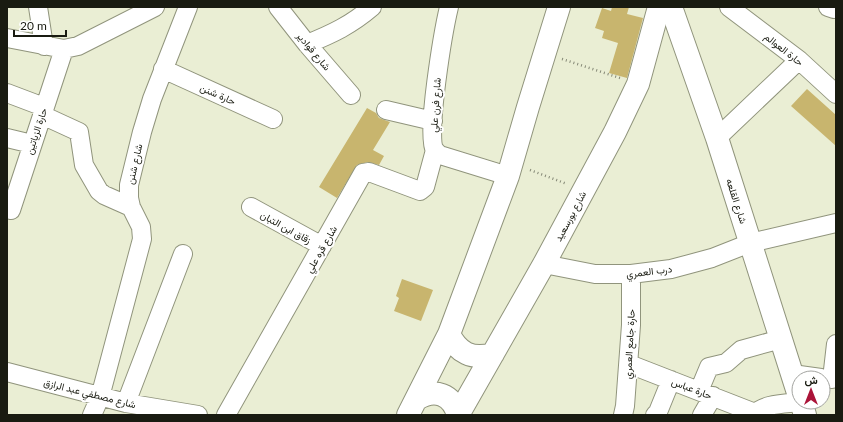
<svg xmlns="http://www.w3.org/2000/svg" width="843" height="422" font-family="Lato,Vazirmatn,sans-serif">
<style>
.building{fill:#c8b56e}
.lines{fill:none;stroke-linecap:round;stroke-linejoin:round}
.minor-casing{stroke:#90947c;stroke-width:20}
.secondary-casing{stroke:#90947c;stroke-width:24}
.primary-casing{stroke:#90947c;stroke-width:24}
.path{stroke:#858876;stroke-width:2.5;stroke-dasharray:1 3;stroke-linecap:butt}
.minor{stroke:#fff;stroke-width:18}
.secondary{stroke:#fff;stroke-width:22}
.primary{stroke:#fff;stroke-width:22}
.labels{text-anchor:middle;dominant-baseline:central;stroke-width:4;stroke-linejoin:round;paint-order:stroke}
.street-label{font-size:10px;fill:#191b11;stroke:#fff}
</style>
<rect width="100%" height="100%" fill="#eaeed4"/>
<path class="building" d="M612 7H629L627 14 643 18 627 78 609 73 618 43 602 38 604 31 595 28 602 8 611 11Z
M807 89 836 115V146L791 106Z
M367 108 376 113 379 118 390 122 373 150 384 156 379 165 368 162 357 165 337 198 319 187Z
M402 279 433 290 421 321 394 311 399 298 396 296Z"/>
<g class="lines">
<defs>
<path id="minor" d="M38 7 44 46
M278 7 307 44 351 95
M449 7C444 28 425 136 435 151 436 152 438 153 440 155L508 176
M729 7 799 60 836 94
M828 7 834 9
M7 38 64 49 78 46 155 7
M307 44C332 34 351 25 372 7
M163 69 273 119
M7 93 44 107
M386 110 433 121
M42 115 79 132 84 165 99 191 104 195 131 207
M7 138 32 144
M717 138 799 60
M251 207 322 246
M7 209 11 210 64 49
M544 264 595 274H631L671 269 712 258 750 243 836 223
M629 364 755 413
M7 372 126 403 198 415
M792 374 821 378
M832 379 836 344
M699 391 709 367 726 363 741 350 781 339
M126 403 183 254
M92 415 100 397 142 239 141 227 131 207 129 198V185L142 132 152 99 188 7
M226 415 363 173 369 172 420 191 425 187 435 150
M623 415 625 406 631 325V274
M655 415 658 412 671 380
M702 415 713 396
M753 415C765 403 784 404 799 402"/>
<path id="secondary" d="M671 7 717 138 799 396
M801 402 805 415"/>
<path id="primary" d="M449 334C458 353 472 360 493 354
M417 399C435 388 452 394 458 415
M408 415 449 334 508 176 528 107 559 7
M458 415 544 264 615 132 638 84 659 7"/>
</defs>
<use href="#minor" class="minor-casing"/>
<use href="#secondary" class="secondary-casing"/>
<use href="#primary" class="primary-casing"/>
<path class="path" d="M562 59 620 78
M530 170 567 184"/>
<use href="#minor" class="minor"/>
<use href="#secondary" class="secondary"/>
<use href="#primary" class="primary"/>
</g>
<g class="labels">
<g class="street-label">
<text transform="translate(784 49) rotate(38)">حارة العوالم</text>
<text transform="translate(314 51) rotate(50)">شارع قوادير</text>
<text transform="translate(218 94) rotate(24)">حارة شنن</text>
<text transform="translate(435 105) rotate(-86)">شارع فرن علي</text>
<text transform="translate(36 131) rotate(-72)">حارة الزياتين</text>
<text transform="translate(134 164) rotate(-77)">شارع شنن</text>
<text transform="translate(737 201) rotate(72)">شارع القلعه</text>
<text transform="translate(570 216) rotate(-62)">شارع بورسعيد</text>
<text transform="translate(286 227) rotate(29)">زقاق ابن التبان</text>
<text transform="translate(321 249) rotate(-60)">شارع قره علي</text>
<text transform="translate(649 271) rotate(-7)">درب العمري</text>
<text transform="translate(629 344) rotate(-87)">حارة جامع العمري</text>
<text transform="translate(692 388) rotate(21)">حارة عباس</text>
<text transform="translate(90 393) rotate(14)">شارع مصطفي عبد الرازق</text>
</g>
</g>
<rect width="843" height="422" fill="none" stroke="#191b11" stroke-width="16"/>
<g transform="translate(811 390)"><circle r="19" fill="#ffffff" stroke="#a3a4a0"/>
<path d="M0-3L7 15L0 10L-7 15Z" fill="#ab1439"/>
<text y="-6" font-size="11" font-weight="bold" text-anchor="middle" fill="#191b11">ش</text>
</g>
<path d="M14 30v6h52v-6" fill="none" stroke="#191b11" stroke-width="2"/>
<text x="20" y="30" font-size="12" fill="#191b11" stroke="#ffffff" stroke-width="3" paint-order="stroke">20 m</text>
</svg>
